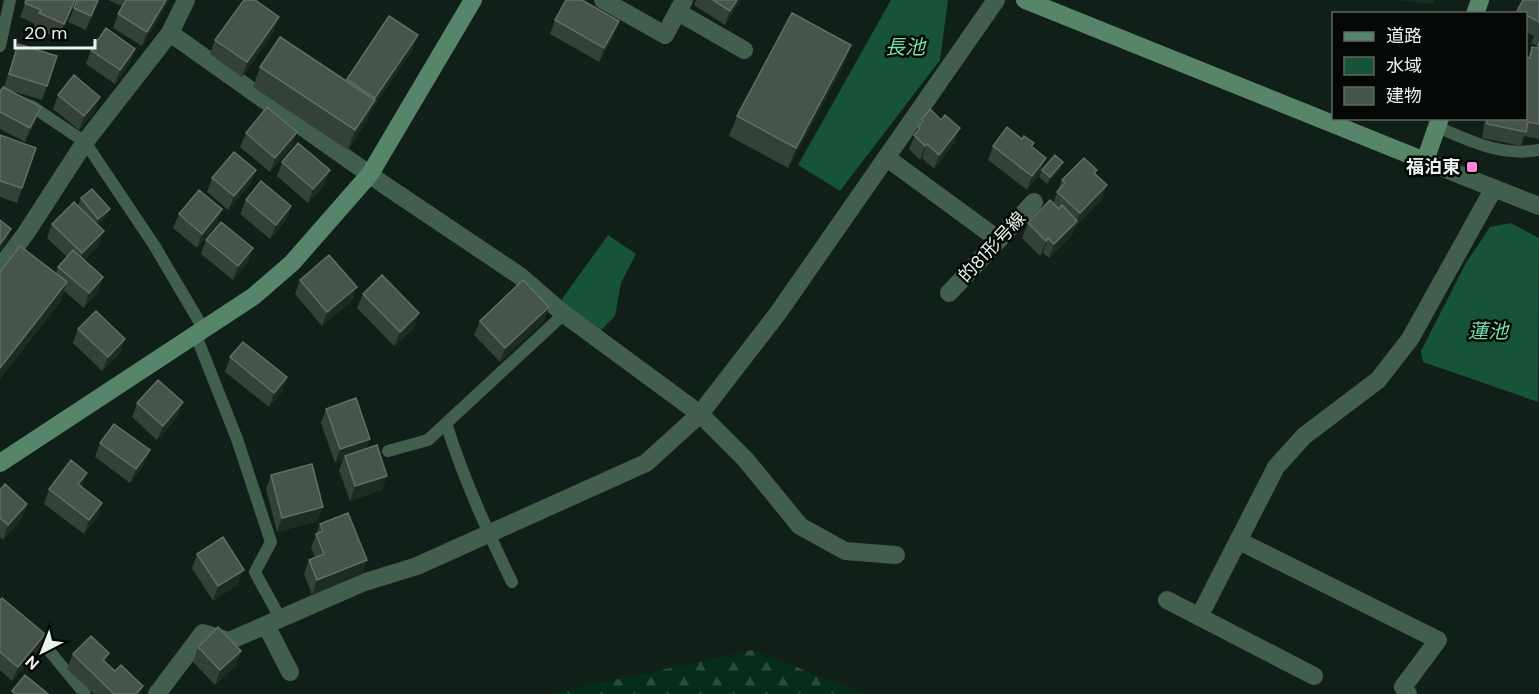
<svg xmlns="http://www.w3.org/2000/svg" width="1539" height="694" font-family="'DM Sans','Noto Sans JP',sans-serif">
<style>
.forest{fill:url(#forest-firs)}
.water{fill:#175336}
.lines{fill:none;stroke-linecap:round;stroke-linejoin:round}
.lane{stroke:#425f4d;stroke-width:12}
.street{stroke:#425f4d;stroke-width:18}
.secondary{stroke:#56856a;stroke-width:18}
.wall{fill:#334139}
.shaded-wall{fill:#1d2c23}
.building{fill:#46554c;stroke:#606e66;stroke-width:1.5}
.poi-dot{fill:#ff85df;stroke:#030805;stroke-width:2}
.labels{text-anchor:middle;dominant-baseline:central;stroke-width:5;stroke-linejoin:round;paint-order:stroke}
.poi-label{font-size:18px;font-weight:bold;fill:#eaf4ee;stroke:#030805;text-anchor:end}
.street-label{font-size:18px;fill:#eaf4ee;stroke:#030805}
.water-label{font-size:20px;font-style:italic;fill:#76dfa6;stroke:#030805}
</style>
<defs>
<pattern id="forest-firs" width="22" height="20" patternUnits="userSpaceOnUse" patternTransform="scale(1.5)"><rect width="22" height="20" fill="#042e1a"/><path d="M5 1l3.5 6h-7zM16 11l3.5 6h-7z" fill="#294d3c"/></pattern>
</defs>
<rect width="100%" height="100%" fill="#101f17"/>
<path class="forest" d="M753 650 865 694H550Z"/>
<path class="water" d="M891 0H948L940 60 840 191 798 165Z
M1511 223 1539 238 1538 402 1423 362 1421 351 1466 263 1490 227Z
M608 235 636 254 621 283 615 316 600 331 563 306 562 299Z"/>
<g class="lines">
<path class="lane" d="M0 46 10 0
M0 95 33 107 85 142 154 245 203 328
M1437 127C1471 141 1501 157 1539 150
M195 333 237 439 271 542 255 572 280 618
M446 423C463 478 487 531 512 582
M388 451 428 440 564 314
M32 630 85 694"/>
<path class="street" d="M603 0 665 35 684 0
M678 12 744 50
M170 33 383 184 520 276 564 314 700 414 746 460 800 526 845 551 896 555
M887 158 999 240
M1425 161 1539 206
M0 268 26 233 85 142 170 33 186 0
M949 293 1034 202
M1239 541 1438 640 1403 687 1408 694
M1167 600 1314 676
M1199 617 1276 467 1304 436 1378 380 1410 339 1494 188
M266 625 290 672
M157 694 203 633 229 641 362 583 417 566 646 463 700 414 778 313 996 0"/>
<path class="secondary" d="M1025 0 1425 161 1440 118
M1475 14 1480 0
M0 463 254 296 292 263 370 174 473 0"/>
</g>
<path class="wall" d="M26 0H76L59 39 34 27 35 24 20 17Z
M100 0 86 30 68 22 74 8Z
M108 0H125L122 6Z
M126 0H169L167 4 142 46 113 28 118 14Z
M696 0H741L725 25 694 5Z
M1523 0H1539V139L1524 136 1521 146 1482 138 1485 118H1526L1528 58 1532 47H1537V46L1531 43 1534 36 1526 32V14H1516Z
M555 20 614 36 599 62 550 34Z
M274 31 242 77 210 54 215 40Z
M18 44 47 86 42 100 9 90 41 107 35 121 25 142 0 129V92L4 87Z
M135 49 130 63 115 84 86 64 91 50Z
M413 49 370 112 367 120 348 150 253 87 260 67 346 81 347 79Z
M844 65 788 168 729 136 737 116Z
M58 95 95 111 79 130 53 109Z
M922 119 955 142 934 169 922 158 920 160 909 149Z
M297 132 292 146 270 172 240 147 246 133Z
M0 135 36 148 17 203 0 197Z
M1022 139 1034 143 1032 147 1041 172 1027 190 988 160 993 146Z
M282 162 325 184 308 203 277 176Z
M1061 169 1047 184 1039 177 1042 170Z
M256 170 250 184 228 210 207 192 212 178Z
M1095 174 1102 199 1075 227 1072 235 1049 258 1043 253 1040 256 1022 238 1028 223 1053 203 1062 180Z
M81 198 110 209 107 216 97 225 104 231 98 246 84 260 103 277 98 291 84 308 64 291 60 302 0 379V272L56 273 58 267 67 257 47 238 52 224 84 212 78 206Z
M246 200 291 206 286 220 270 239 240 214Z
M222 209 217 223 197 248 173 228 179 214Z
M206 240 253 248 248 262 233 280 201 254Z
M300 280 352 301 322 326 295 294Z
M363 294 414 328 394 346 357 308Z
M480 321H544L500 362 474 335Z
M78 329 125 339 120 353 102 371 73 343Z
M230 357 287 377 282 392 269 407 225 372Z
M137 403 178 416 157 440 132 417Z
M326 409 370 439 366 448 382 490 350 501 339 470 343 460 335 463 321 423Z
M100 443 150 450 144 464 130 483 95 457Z
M271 475 318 521 277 532 266 489Z
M82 487 102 503 97 517 84 534 44 504 49 489Z
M0 490 27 504 22 518 3 540 0 537Z
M320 524 362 574 312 595 304 574 309 560 315 557 311 548Z
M197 554 238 584 213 601 192 568Z
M0 600 39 649 12 681 0 670Z
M198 647 241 651 236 665 215 685 193 662Z
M109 653 105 663 141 694H94L67 669 73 654Z"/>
<path class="shaded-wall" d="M75 0H76L59 39 64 24Z
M98 0H100L86 30 91 16Z
M166 0H169L167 4 142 46 147 32Z
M737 0H741L725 25 730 11Z
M1398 0H1435L1433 4Z
M279 17 274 31 242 77 247 62Z
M619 21 614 36 599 62 604 48Z
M418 35 413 49 370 113 375 98Z
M851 45 844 65 788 168 796 148Z
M135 49 130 63 115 84 120 70Z
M100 97 95 111 79 130 84 116Z
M375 100 367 120 348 150 355 130Z
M41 107 35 121 25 142 30 128Z
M960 128 955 142 934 169 939 155Z
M297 132 292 146 270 172 275 158Z
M927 144 922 158 920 160 925 146Z
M1046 158 1041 172 1027 190 1032 176Z
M1063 162 1061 169 1047 184 1050 177Z
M256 170 250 184 228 210 234 196Z
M330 170 325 184 308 203 313 189Z
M1107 185 1102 199 1075 227 1072 235 1049 258 1054 244 1077 221 1080 213Z
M291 206 286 220 270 239 276 225Z
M110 209 107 216 96 226 98 219Z
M222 209 217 223 197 248 202 234Z
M11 229 6 243 0 251V244Z
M104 231 98 246 77 267 82 253Z
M1048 238 1043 253 1040 256 1046 241Z
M253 248 248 262 233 280 238 266Z
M103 277 98 291 84 308 89 293Z
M67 282 60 302 0 379V368Z
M357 287 352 301 322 326 327 312Z
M549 307 544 321 500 362 505 348Z
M419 313 414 328 394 346 400 332Z
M125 339 120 353 102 371 108 357Z
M287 377 282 392 269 407 274 393Z
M183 402 178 416 157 440 163 426Z
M370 439 365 453 345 456 343 460 335 463 340 449Z
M150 450 144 464 130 483 136 469Z
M87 473 82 487 78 484Z
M387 476 382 490 350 501 355 486Z
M102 503 97 517 84 534 89 520Z
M27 504 22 518 3 540 8 525Z
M323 507 318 521 277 532 282 518Z
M367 560 362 574 312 595 317 580Z
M244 570 238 584 213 601 218 586Z
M45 634 39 649 12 681 18 667Z
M241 651 236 665 215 685 220 670Z
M109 653 104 667 103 660Z
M143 686 141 694H136Z"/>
<path class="building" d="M26 0H75L64 24 39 13 41 10 25 3Z
M77 0H98L91 16 74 8Z
M126 0H166L147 32 118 14Z
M244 0H255L279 17 247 62 215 40Z
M566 0H582L619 21 604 48 555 20Z
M713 0H737L730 11Z
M1523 0H1539V22L1526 15V14H1522L1517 11Z
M792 13 851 45 796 148 737 116Z
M389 16 418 35 375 98 347 79Z
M106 28 135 49 120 70 91 50Z
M280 37 375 100 355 130 260 67Z
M1539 42V124L1528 122 1526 132 1487 124 1488 118H1526V57L1530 58 1532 47 1538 48Z
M18 44 57 56 47 86 9 74Z
M74 75 100 97 84 116 58 95Z
M3 87 41 107 30 128 0 112V92Z
M267 107 297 132 275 158 246 133Z
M930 109 941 120 945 115 960 128 939 155 927 144 925 146 914 135 920 129 918 127 923 121 922 119Z
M1007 127 1022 139 1024 136 1034 143 1031 146 1046 158 1032 176 993 146Z
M0 135 36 148 22 188 0 181Z
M298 143 330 170 313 189 282 162Z
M234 152 256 170 234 196 212 178Z
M1055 155 1063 162 1050 177 1042 170Z
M1084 158 1097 170 1094 173 1107 185 1080 213 1057 192 1065 183 1062 180Z
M261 181 291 206 276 225 246 200Z
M92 189 110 209 98 219 81 198Z
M199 190 222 209 202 234 179 214Z
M1050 200 1059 209 1062 205 1077 221 1054 244 1048 238 1046 241 1028 223Z
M74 202 104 231 82 253 52 224Z
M0 220 11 229 0 244Z
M221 222 253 248 238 266 206 240Z
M20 246 67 282 0 368V272Z
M73 250 103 277 89 293 58 267Z
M329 255 357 287 327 312 300 280Z
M382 275 419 313 400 332 363 294Z
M523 280 549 307 505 348 480 321Z
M96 311 125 339 108 357 78 329Z
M243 342 287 377 274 393 230 357Z
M158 380 183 402 163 426 137 403Z
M356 398 370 439 340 449 326 409Z
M114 424 150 450 136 469 100 443Z
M377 445 387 476 355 486 345 456Z
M71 460 87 473 78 484 102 503 89 520 49 489Z
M312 464 323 507 282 518 271 475Z
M5 484 27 504 8 525 0 518V490Z
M348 513 367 560 317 580 309 560 324 554 316 534 323 531 320 524Z
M223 537 244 570 218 586 197 554Z
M2 598 45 634 18 667 0 652V600Z
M218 627 241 651 220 670 198 647Z
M91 636 109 653 103 660 115 671 121 665 143 686 136 694H114L73 654Z
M25 675 48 694H15L12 691Z"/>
<rect class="poi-dot" x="1466" y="161" width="12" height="12" rx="3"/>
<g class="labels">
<g class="poi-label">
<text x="1460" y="167">福泊東</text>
</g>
<g class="street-label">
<text transform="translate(992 247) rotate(-47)">的81形号線</text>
</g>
<g class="water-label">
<text x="905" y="47">長池</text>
<text x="1488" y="331">蓮池</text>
</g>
</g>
<rect x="1332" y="12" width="195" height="108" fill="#030805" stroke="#5f6662" stroke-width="1.5"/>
<rect x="1344" y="32" width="30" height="9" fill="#56856a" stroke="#5f6662" stroke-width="1.5"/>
<text x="1386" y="42" font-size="18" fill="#eaf4ee">道路</text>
<rect x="1344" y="57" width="30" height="18" fill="#175336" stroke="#5f6662" stroke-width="1.5"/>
<text x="1386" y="72" font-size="18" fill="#eaf4ee">水域</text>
<rect x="1344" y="87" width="30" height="18" fill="#46554c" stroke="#5f6662" stroke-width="1.5"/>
<text x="1386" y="102" font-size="18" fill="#eaf4ee">建物</text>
<g transform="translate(42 652) rotate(222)" stroke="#030805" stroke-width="4.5" paint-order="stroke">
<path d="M0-4.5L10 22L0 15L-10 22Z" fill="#eaf4ee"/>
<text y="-9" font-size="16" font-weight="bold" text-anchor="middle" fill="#eaf4ee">N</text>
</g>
<path d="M15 39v9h80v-9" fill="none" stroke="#eaf4ee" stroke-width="3"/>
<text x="24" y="39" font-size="18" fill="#eaf4ee" stroke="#030805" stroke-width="4.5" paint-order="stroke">20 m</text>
</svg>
